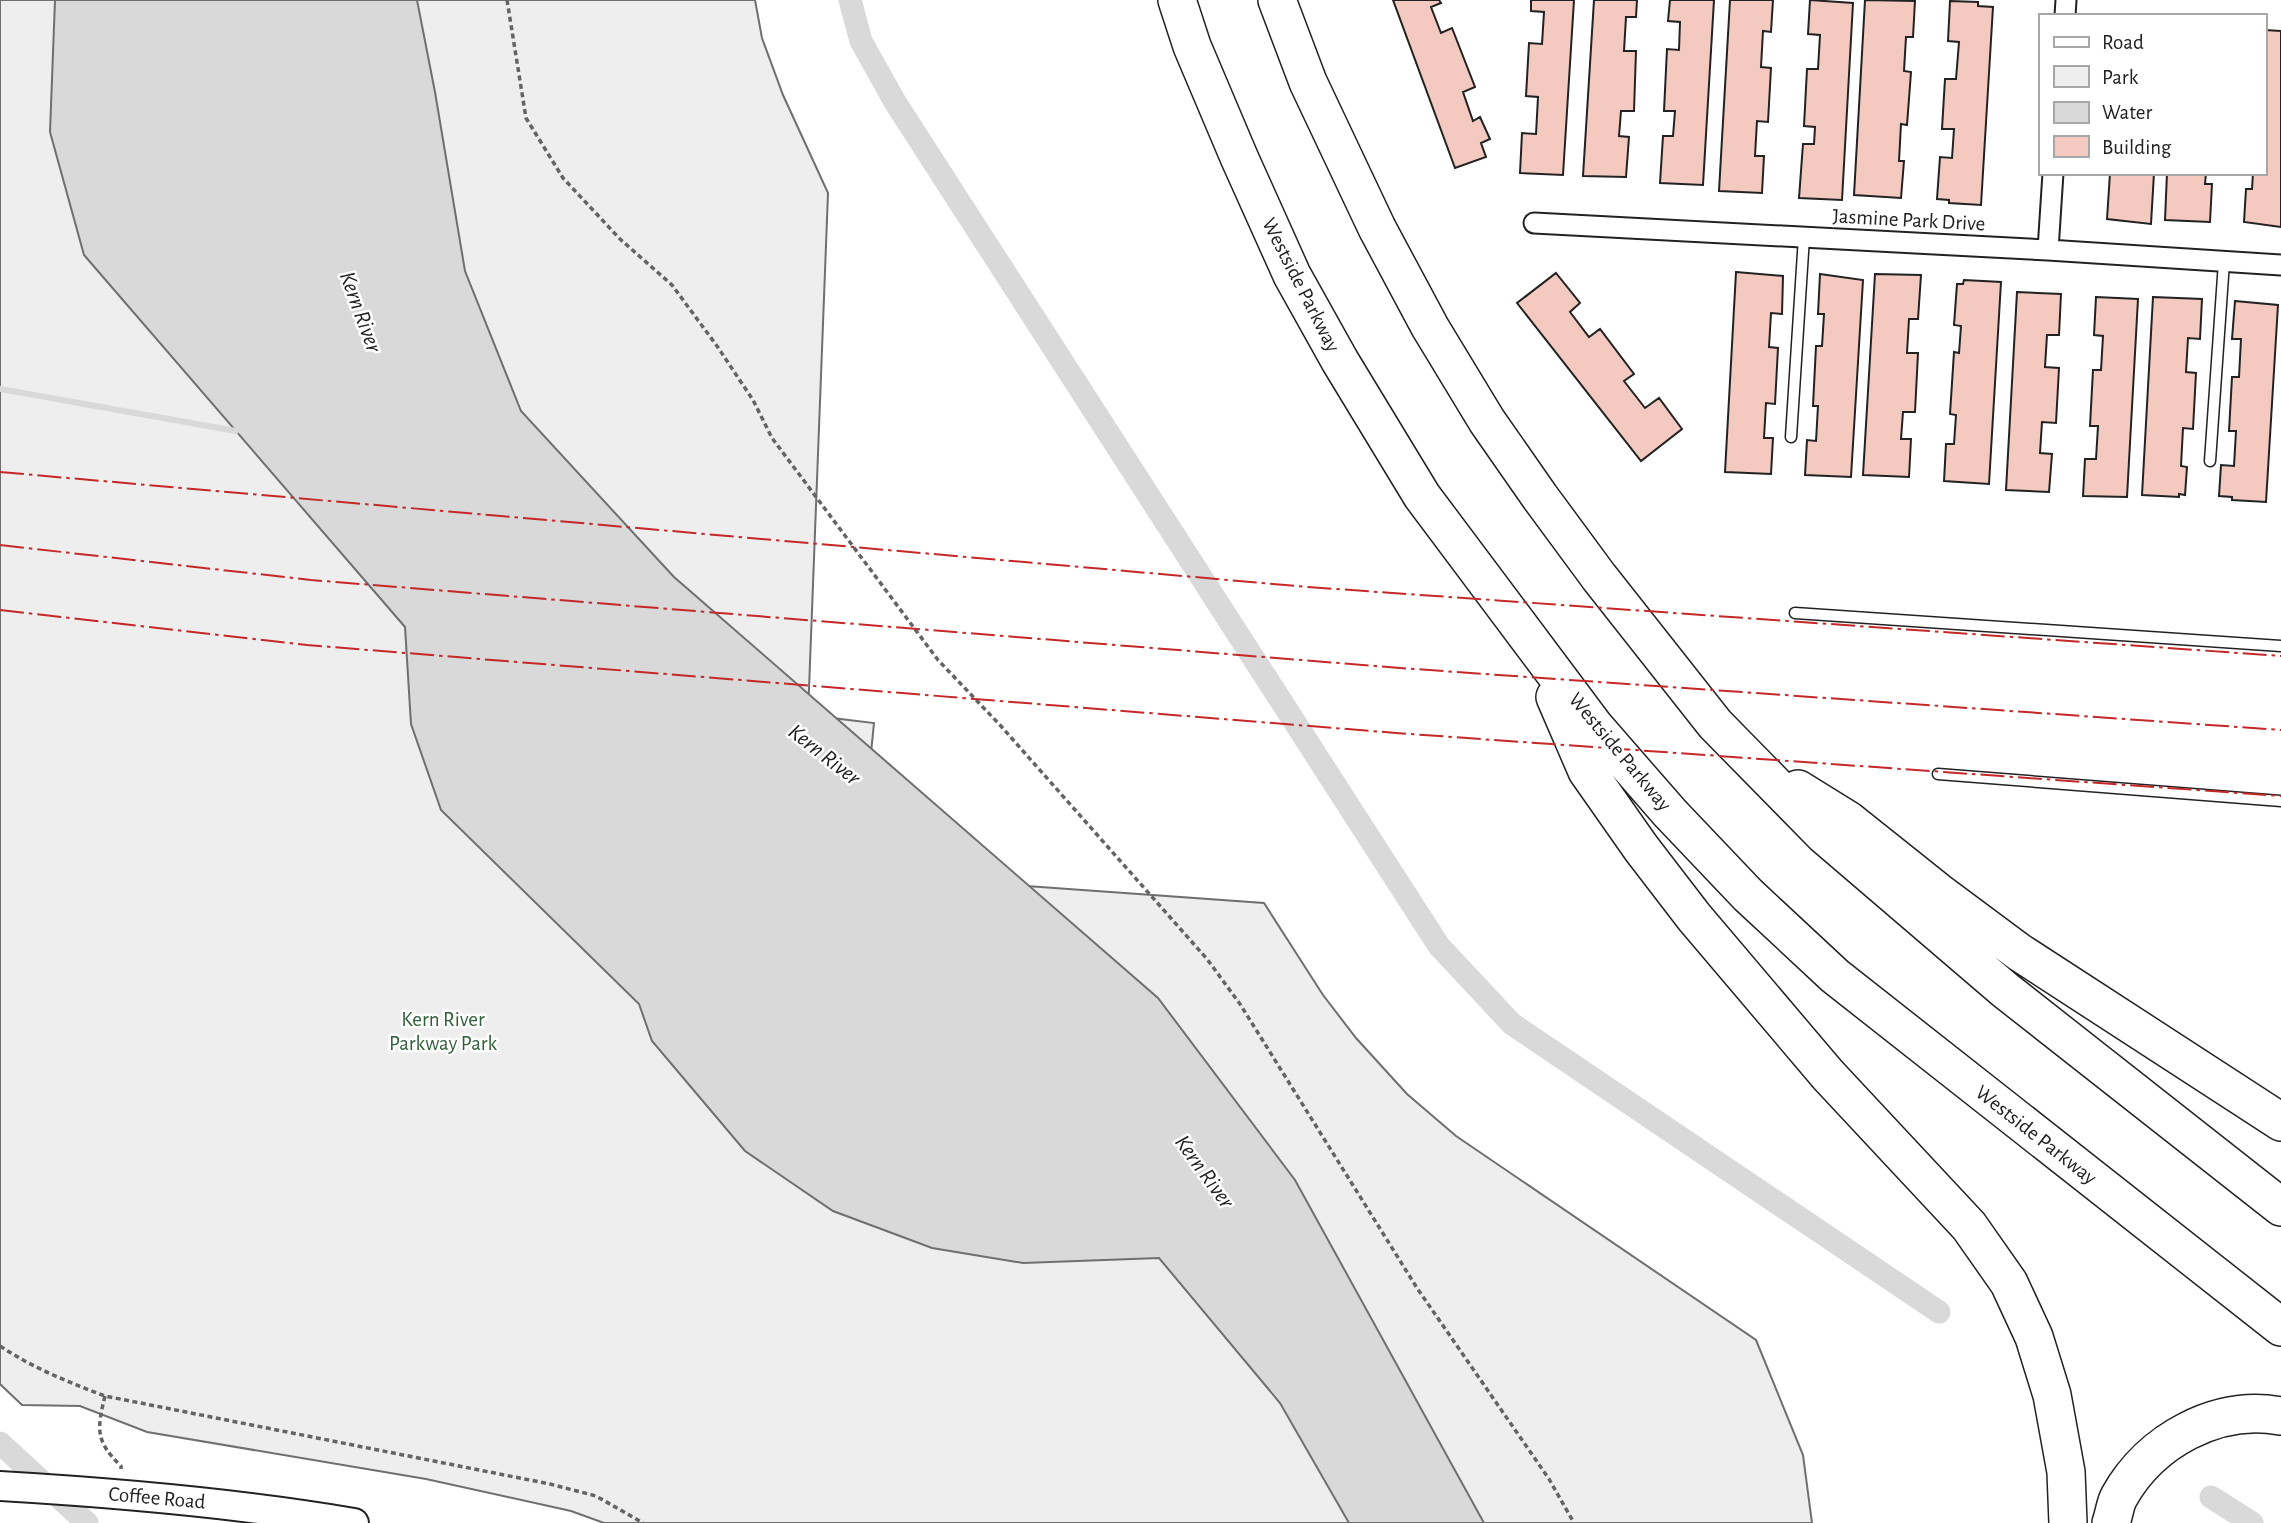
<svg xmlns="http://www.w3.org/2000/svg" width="2281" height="1523" font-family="'Alegreya Sans',sans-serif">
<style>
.green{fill:#eee;stroke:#6f6f6f;stroke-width:2}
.water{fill:#d9d9d9;stroke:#6f6f6f;stroke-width:2}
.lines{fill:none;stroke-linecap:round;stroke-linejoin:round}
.stream{stroke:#d9d9d9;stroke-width:6}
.canal{stroke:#d9d9d9;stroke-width:23}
.building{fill:#f3c9c0;stroke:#222;stroke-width:2}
.lane-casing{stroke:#222;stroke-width:13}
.street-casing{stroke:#222;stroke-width:23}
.secondary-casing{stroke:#222;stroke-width:32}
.highway-casing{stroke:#222;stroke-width:40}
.path{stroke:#646464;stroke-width:3.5;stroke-dasharray:5 3.5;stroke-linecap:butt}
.lane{stroke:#fff;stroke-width:10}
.street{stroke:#fff;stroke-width:19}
.secondary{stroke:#fff;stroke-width:28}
.highway{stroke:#fff;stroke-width:37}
.power{stroke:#c62828;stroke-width:2;stroke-dasharray:24 5 3.5 5;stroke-linecap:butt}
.labels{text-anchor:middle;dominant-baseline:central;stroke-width:5;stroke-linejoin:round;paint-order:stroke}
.street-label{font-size:21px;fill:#222;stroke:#fff}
.park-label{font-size:21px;fill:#2f5e38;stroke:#fff}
.water-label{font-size:23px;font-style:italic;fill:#222;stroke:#fff}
</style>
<rect width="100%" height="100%" fill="#fff"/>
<path class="green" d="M0 0H755L762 38 783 95 828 193 808 715 874 723 859 874 1264 903 1323 995 1356 1038 1407 1094 1456 1136 1756 1340 1803 1455 1812 1523H604L571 1511 426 1479 147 1432 80 1406 22 1405 0 1384Z"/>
<path class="water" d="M55 0H417L435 92 465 271 521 411 674 577 1158 998 1295 1180 1484 1523H1349L1280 1403 1159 1258 1023 1263 932 1248 833 1211 745 1151 652 1041 639 1004 441 810 411 724 405 627 84 255 50 132Z"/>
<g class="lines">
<path class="stream" d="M0 389 236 431"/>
<path class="canal" d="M850 0 861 41 895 102 1439 946 1512 1024 1939 1312
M0 1443 87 1523
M2211 1497 2252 1523"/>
</g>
<path class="building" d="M1393 0H1439L1441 3 1431 7 1441 33 1452 28 1475 87 1463 92 1473 121 1480 117 1490 139 1481 143 1486 157 1455 168Z
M1531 0H1574L1563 175 1520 173 1522 133 1536 134 1538 97 1526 96 1529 43 1542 44 1544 12 1531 11Z
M1594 0H1637L1636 17H1626L1624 51H1636L1634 111H1621L1619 136 1629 137 1626 177 1583 176Z
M1670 0H1714L1703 185 1660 183 1663 136H1673L1675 111H1664L1667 49 1679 50 1680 22 1668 21Z
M1730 0H1773L1771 32 1763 31 1761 67 1771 68 1768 122 1757 121 1755 156H1764L1762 193 1719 191Z
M1810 0 1853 3 1842 200 1799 198 1803 144H1814L1815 127 1804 126 1807 69H1818L1820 35 1808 34Z
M1865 0 1915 1 1913 37H1906L1904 71 1911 72 1907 125 1901 124 1899 161H1904L1901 198 1854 195Z
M1950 1 1978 2V6L1993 7 1981 205 1949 203V200L1937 199 1940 157 1952 158 1954 129H1942L1945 79H1956L1959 42 1948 41Z
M2265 30 2281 31V227L2244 222 2246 189H2252L2253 173H2265Z
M2110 173H2154L2151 224 2107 219Z
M2167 173H2206L2205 184H2212L2210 222 2165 220Z
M1736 272 1783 276 1782 314 1771 313 1769 347 1778 348 1775 404 1766 403 1764 438H1773L1771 474 1725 472Z
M1556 273 1580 303 1570 312 1589 337 1600 329 1634 374 1624 381 1645 408 1659 398 1682 429 1641 461 1517 303Z
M1820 274 1863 280 1851 477 1805 475 1807 440 1816 441 1818 406H1813L1816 346H1822L1824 314H1818Z
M1875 274 1921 275 1918 319H1909L1907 353H1918L1915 412H1903L1901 439H1911L1909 477 1863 475Z
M1964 280 2001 282 1989 484 1944 481 1946 444H1954L1956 415 1950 414 1954 352 1959 353 1961 326 1954 325 1957 284H1963Z
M2017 292 2061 294 2059 335H2047L2045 367 2059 368 2056 423 2042 422 2040 453 2052 454 2049 492 2006 490Z
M2096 297 2138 299 2127 497 2083 496 2085 459H2096L2098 426H2090L2093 370H2101L2103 336 2094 335Z
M2153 297 2202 299 2200 339 2188 338 2186 372 2196 373 2193 429 2183 428 2181 466 2187 467 2185 495 2179 494V497L2142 495Z
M2235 301 2278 305 2266 502 2232 500V497L2219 496 2221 465 2234 466 2236 431H2229L2232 377H2239L2241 339H2232Z"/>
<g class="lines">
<defs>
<path id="lane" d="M1791 437 1804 237
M2210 461 2224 262
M1795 613 2281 646
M1938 774 2281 801"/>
<path id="street" d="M2065 16 2066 0
M1534 223 2048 250 2281 265
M2048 250 2053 173"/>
<path id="secondary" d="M0 1486C119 1493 237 1503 354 1523"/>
<path id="highway" d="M1177 0 1192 46 1239 157 1292 275 1340 361 1422 496 1595 727 1670 813 1748 895 1835 976 2281 1327
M1277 0 1308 82 1377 228 1430 327 1487 421 1540 497 1599 577 1715 724 1824 835 2005 990 2281 1207
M1555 697 1587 771 1641 848 1694 917 1828 1075 1969 1226 2009 1283 2034 1337 2052 1395 2066 1472 2068 1523
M1798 789 1848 820 1937 891 2019 952 2281 1122
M2111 1523C2114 1515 2115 1504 2119 1497 2150 1441 2217 1404 2281 1416"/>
</defs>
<use href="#lane" class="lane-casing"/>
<use href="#street" class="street-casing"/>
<use href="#secondary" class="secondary-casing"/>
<use href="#highway" class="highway-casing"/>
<path class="path" d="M507 0 526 118 563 178 620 239 672 285 717 346 753 400 772 438 938 660 1000 725 1207 959 1240 1004 1417 1288 1549 1479 1574 1523
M0 1346C33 1368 68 1382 105 1396L550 1484 596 1496 643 1523
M105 1396C97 1429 95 1441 121 1466V1469"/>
<use href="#lane" class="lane"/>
<use href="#street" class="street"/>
<use href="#secondary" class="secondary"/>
<use href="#highway" class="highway"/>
<path class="power" d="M0 472 1308 587 2281 656
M0 545 311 580 1400 668 2281 730
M0 610 307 645 1396 733 2281 796"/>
</g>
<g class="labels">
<g class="street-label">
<text transform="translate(1909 220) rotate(3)">Jasmine Park Drive</text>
<text transform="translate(1301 285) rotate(63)">Westside Parkway</text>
<text transform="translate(1620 752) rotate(50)">Westside Parkway</text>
<text transform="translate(2036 1135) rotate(38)">Westside Parkway</text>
<text transform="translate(157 1498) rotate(5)">Coffee Road</text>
</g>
<g class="park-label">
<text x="443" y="1019">Kern River<tspan x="443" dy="24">Parkway Park</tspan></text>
</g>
<g class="water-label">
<text transform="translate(360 312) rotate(70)">Kern River</text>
<text transform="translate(824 755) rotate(38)">Kern River</text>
<text transform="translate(1204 1172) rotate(54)">Kern River</text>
</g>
</g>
<rect x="2039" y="14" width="228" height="161" fill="#ffffff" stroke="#a7a7a7" stroke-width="2"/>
<rect x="2054" y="37" width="35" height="10" fill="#ffffff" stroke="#a7a7a7" stroke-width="2"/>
<text x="2102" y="49" font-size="21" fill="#222222">Road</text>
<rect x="2054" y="66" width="35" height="21" fill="#eeeeee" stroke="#a7a7a7" stroke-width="2"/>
<text x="2102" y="84" font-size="21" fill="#222222">Park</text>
<rect x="2054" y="102" width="35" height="21" fill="#d9d9d9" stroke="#a7a7a7" stroke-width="2"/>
<text x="2102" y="119" font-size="21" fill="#222222">Water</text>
<rect x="2054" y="136" width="35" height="21" fill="#f3c9c0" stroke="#a7a7a7" stroke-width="2"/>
<text x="2102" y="154" font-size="21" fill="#222222">Building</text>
</svg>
